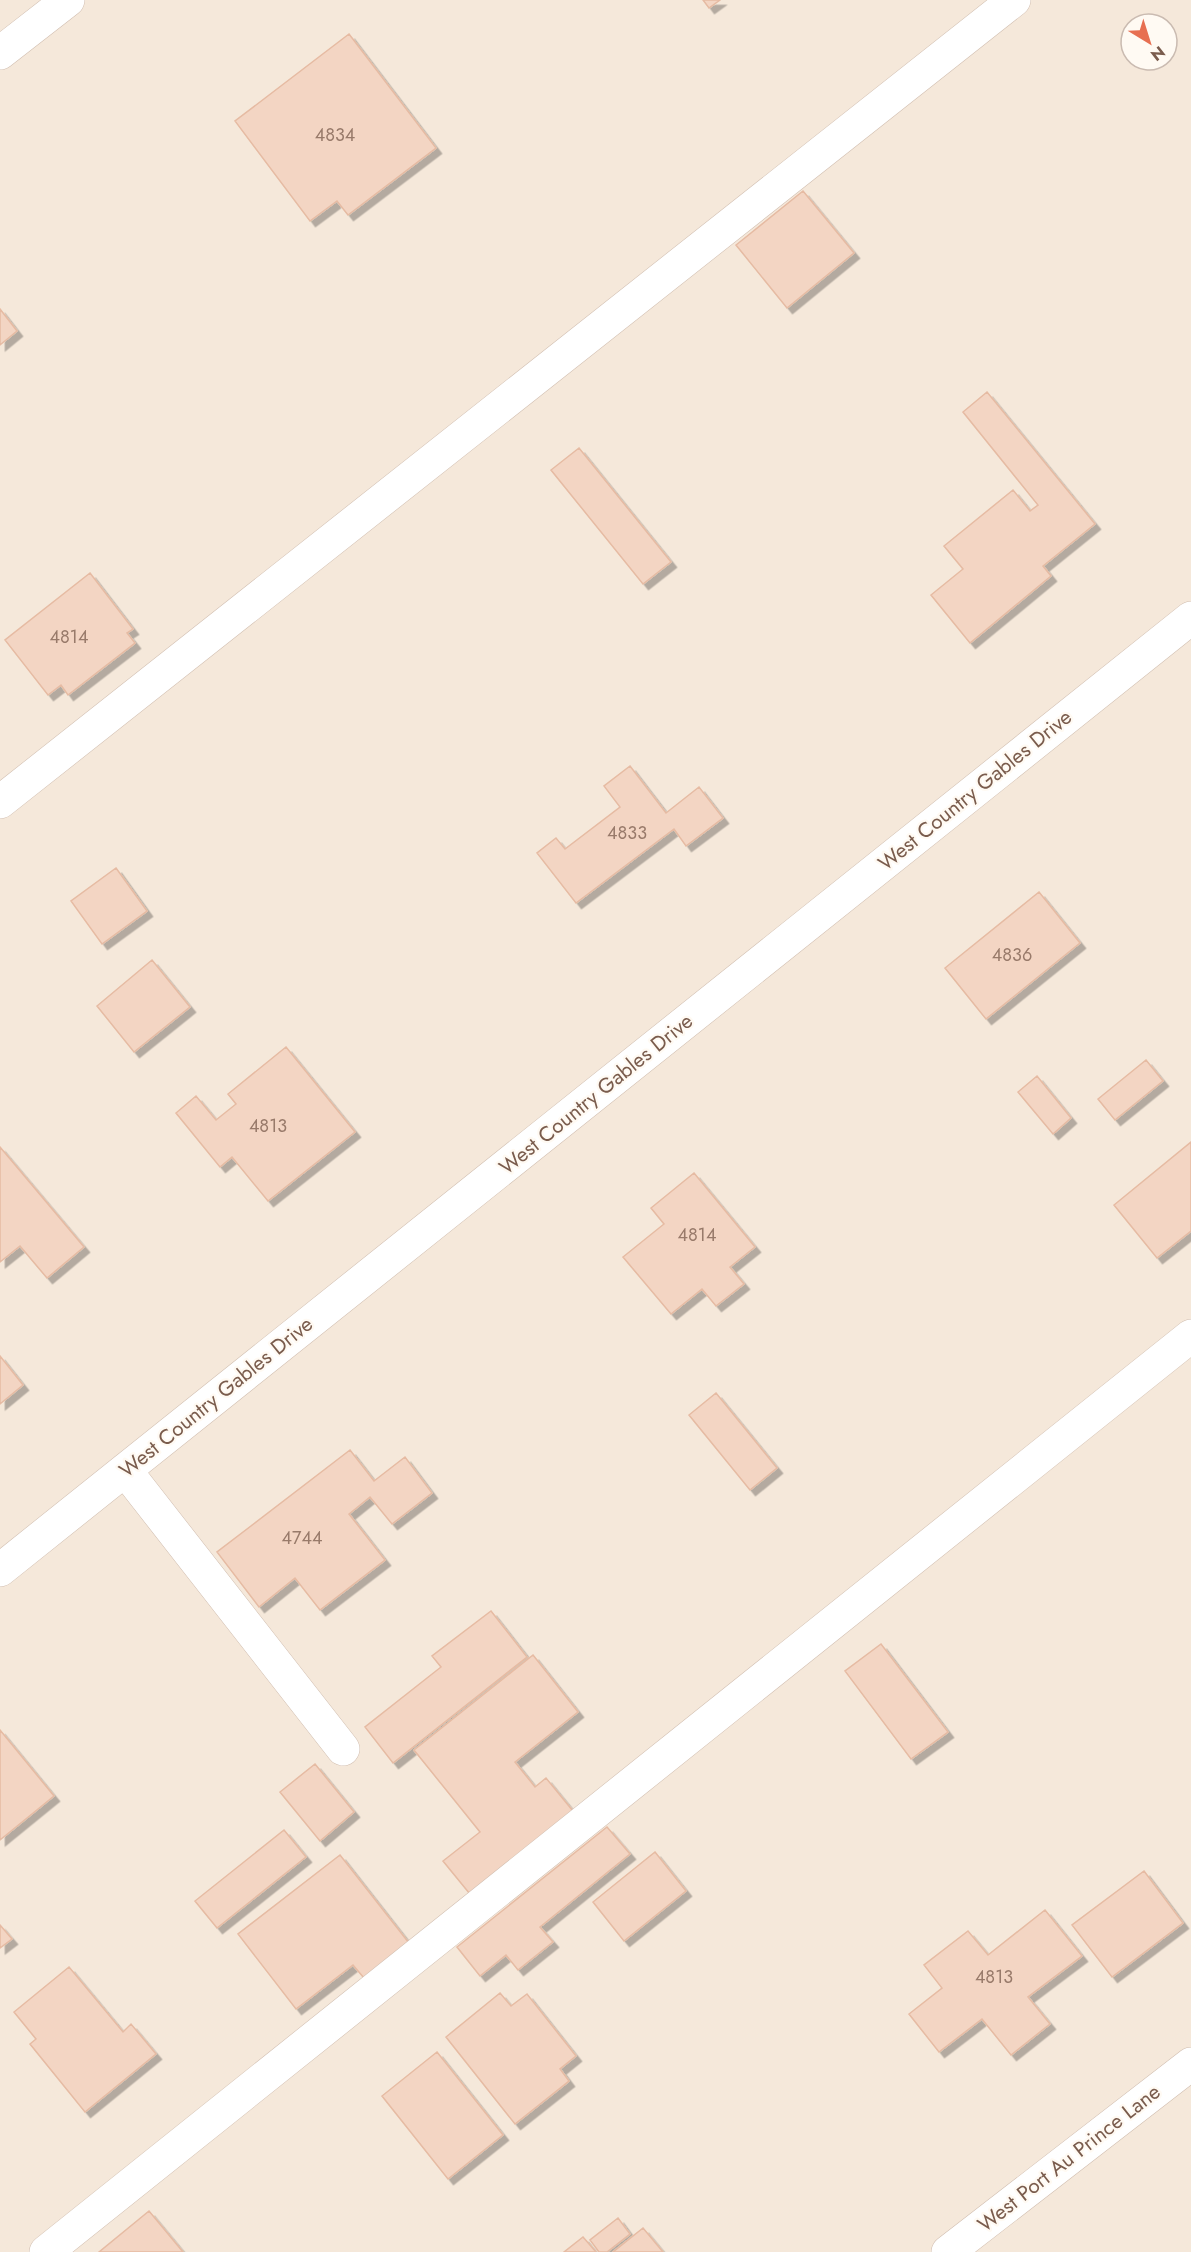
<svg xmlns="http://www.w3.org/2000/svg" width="1191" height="2252" font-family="Jost,sans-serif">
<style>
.residential{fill:#f5e8da;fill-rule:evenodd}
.building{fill:#f3d5c3;stroke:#e6bba3;stroke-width:1.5;filter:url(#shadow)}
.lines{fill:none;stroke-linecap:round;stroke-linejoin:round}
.minor-casing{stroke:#d1beb0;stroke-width:34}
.minor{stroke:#fff;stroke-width:33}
.labels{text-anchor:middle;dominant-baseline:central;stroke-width:4.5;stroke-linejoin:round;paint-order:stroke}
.number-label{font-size:18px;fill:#987a6a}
.street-label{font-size:21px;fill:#7a5c4d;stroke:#fffaf3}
</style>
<defs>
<filter id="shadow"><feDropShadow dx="5.5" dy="5.5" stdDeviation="0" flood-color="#0004"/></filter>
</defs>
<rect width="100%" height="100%" fill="#fdf6ec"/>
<path class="residential" d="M0 0H1191V2252H0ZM1131 24H1167V60H1131Z"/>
<path class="building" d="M703 0H720L709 8Z
M349 34 436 148 348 215 337 201 310 221 235 121Z
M803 191 854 253 787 308 736 245Z
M0 309 17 331 0 345Z
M987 392 1095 524 1043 566 1051 576 970 643 931 595 963 569 944 546 1013 490 1030 511 1038 505 963 412Z
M579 448 671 562 643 584 551 470Z
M90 573 133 629 127 633 135 643 68 695 61 685 48 695 5 640Z
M630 766 666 813 699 787 723 818 686 846 674 829 576 903 537 853 556 838 565 849 620 807 604 786Z
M116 868 147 911 102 944 71 901Z
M1039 892 1080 943 986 1019 945 968Z
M152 960 190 1007 134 1052 97 1006Z
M286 1047 355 1132 268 1201 232 1157 220 1167 176 1113 196 1096 216 1120 236 1104 228 1094Z
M1146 1060 1163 1081 1115 1120 1098 1099Z
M1037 1076 1071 1118 1053 1134 1018 1092Z
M1191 1142V1231L1157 1258 1114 1205Z
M0 1147 84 1247 47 1278 20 1246 0 1262Z
M694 1173 755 1247 730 1267 744 1284 716 1306 702 1289 671 1314 623 1257 664 1224 651 1208Z
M0 1356 23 1385 0 1404Z
M716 1393 777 1468 750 1490 689 1415Z
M350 1450 374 1481 405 1457 432 1493 392 1524 370 1497 349 1514 385 1560 320 1610 295 1578 259 1607 217 1552Z
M491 1611 527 1657 393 1763 365 1727 441 1667 432 1656Z
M881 1644 948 1732 911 1759 845 1671Z
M533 1655 578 1712 515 1762 535 1787 546 1778 577 1816 474 1899 443 1861 480 1832 414 1750Z
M0 1730 54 1796 0 1840Z
M315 1764 354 1812 320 1841 280 1792Z
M607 1827 630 1854 540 1927 553 1942 518 1970 506 1955 480 1976 457 1947Z
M284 1830 306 1857 217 1928 195 1901Z
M655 1852 686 1891 624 1941 593 1902Z
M340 1855 409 1943 364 1978 353 1965 296 2009 238 1934Z
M1144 1871 1183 1923 1112 1977 1072 1925Z
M1045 1910 1082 1956 1028 1997 1050 2024 1011 2055 982 2019 939 2052 909 2014 942 1988 924 1965 968 1931 988 1955Z
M0 1925 12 1939 0 1948Z
M69 1967 123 2032 131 2024 156 2054 85 2112 30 2044 36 2039 14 2012Z
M500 1993 511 2006 527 1994 576 2056 560 2069 569 2081 515 2124 446 2037Z
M437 2052 503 2135 448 2179 382 2096Z
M149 2211 183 2252H99Z
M618 2218 630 2234 607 2252H599L590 2240Z
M643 2228 663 2252H613Z
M583 2237 596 2252H564Z"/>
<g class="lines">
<defs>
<path id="minor" d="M0 53 68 0
M0 802 1014 0
M125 1470 343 1749
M0 1570 1191 618
M46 2252 1191 1336
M948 2252 1191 2064"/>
</defs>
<use href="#minor" class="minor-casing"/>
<use href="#minor" class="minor"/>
</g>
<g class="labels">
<g class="number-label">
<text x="335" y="135">4834</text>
<text x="69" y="637">4814</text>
<text x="627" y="833">4833</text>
<text x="1012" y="955">4836</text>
<text x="268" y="1126">4813</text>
<text x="697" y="1235">4814</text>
<text x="302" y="1538">4744</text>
<text x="994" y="1977">4813</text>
</g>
<g class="street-label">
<text transform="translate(975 790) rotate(-39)">West Country Gables Drive</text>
<text transform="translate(596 1094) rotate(-39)">West Country Gables Drive</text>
<text transform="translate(216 1397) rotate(-39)">West Country Gables Drive</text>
<text transform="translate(1069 2158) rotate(-38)">West Port Au Prince Lane</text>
</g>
</g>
<g transform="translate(1149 42) rotate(142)"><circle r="28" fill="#fffaf3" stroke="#cabbb1" stroke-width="1.5"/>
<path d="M0-4.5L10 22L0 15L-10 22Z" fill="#e76f51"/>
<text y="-9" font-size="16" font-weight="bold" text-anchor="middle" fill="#7a5c4d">N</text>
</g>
</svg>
